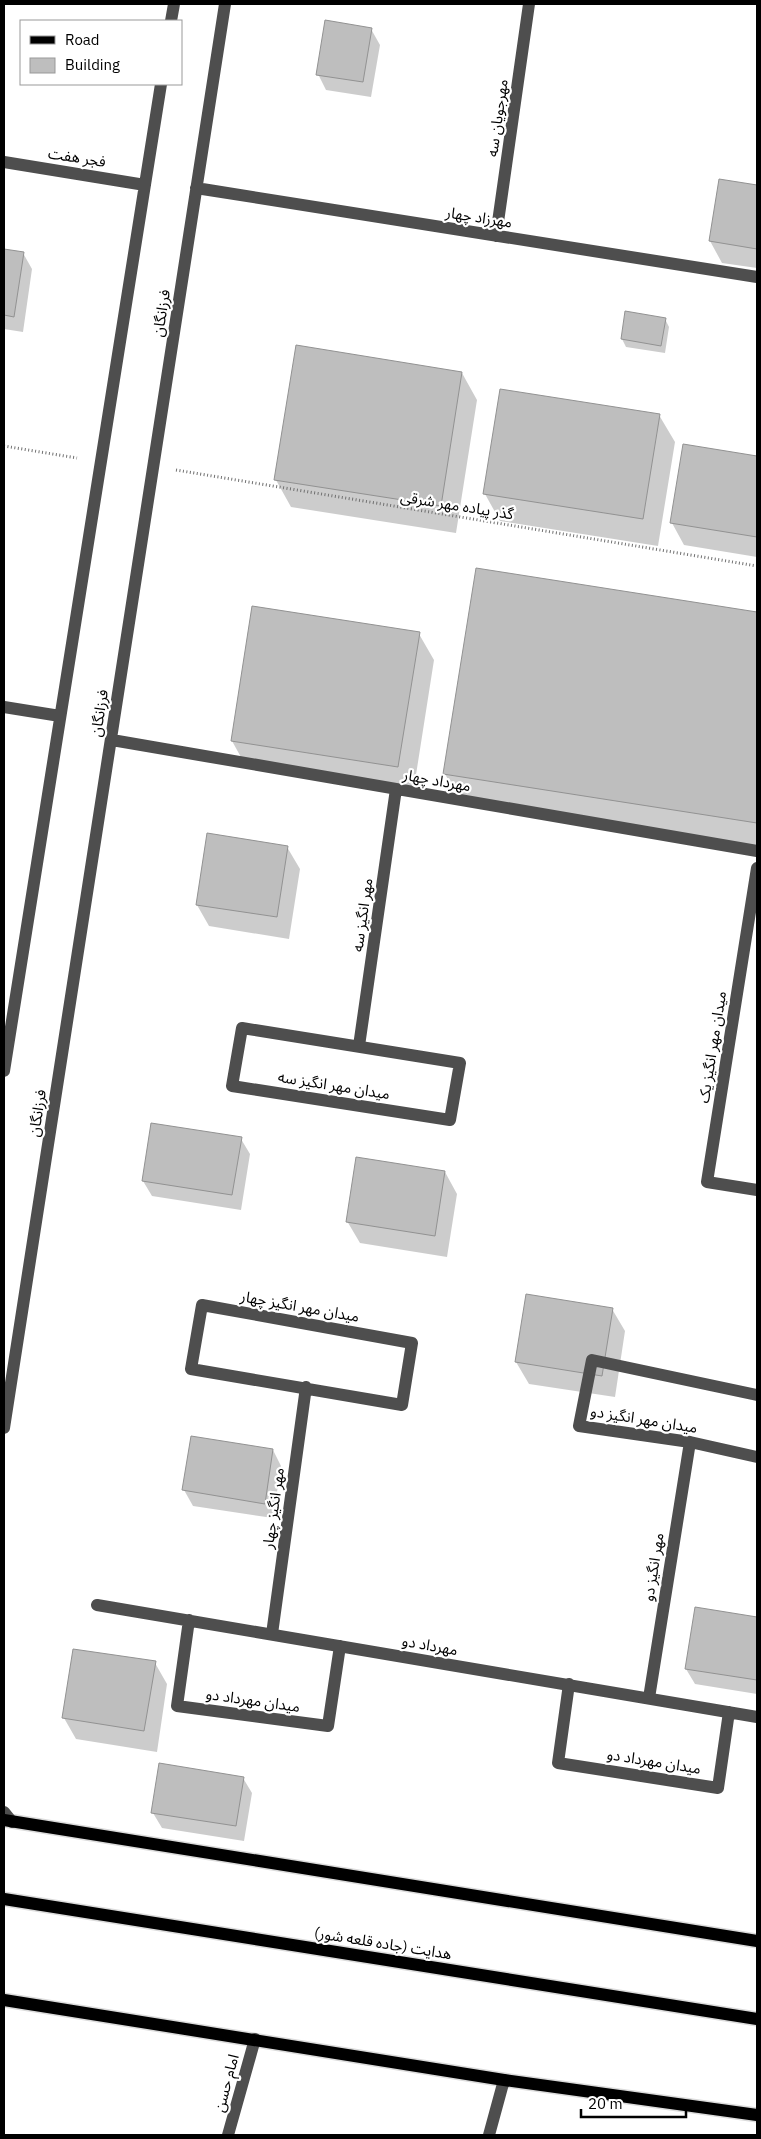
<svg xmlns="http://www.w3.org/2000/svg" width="761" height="2139" font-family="'IBM Plex Sans','Noto Sans Arabic',sans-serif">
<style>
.shadow{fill:#0003}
.building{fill:#bebebe;stroke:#929292}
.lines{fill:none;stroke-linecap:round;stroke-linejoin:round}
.major-casing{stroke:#dbdbdb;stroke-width:15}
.path{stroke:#707070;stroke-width:3;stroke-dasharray:1 2.5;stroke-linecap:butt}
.minor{stroke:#4e4e4e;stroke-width:12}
.major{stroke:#000;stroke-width:12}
.labels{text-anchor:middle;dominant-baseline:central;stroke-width:4.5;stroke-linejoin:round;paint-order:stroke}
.street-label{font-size:15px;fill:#000;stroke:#fff}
</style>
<rect width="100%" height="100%" fill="#fff"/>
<path class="shadow" d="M371 29 380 45 371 97 326 90 318 74Z
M720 180 757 186V268L722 263 710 241Z
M4 251 23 253 32 269 23 332 4 329Z
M665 319 669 327 665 353 626 347 622 339Z
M462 373 477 400 456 533 291 507 276 480Z
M659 415 675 442 658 546 500 521 485 494Z
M684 445 757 457V557L684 545 672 523Z
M477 569 757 614V847L460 801 445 774Z
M419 634 434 660 413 794 247 768 232 741Z
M287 847 300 869 289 939 209 926 197 905Z
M241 1139 250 1154 241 1210 152 1196 143 1181Z
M445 1172 457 1194 447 1257 360 1243 347 1221Z
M612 1309 625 1331 615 1397 529 1384 516 1362Z
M273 1450 281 1466 273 1518 193 1506 184 1490Z
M696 1608 757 1618V1694L695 1684 686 1669Z
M155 1663 167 1684 157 1752 76 1739 64 1718Z
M243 1778 252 1793 244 1841 162 1828 153 1813Z"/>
<path class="building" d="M325 20 372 28 363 82 316 75Z
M719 179 757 185V249L709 241Z
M4 249 24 252 14 317 4 315Z
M625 311 666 318 661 346 621 339Z
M296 345 462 372 441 506 274 480Z
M500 389 660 414 643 519 483 494Z
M683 444 757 456V537L670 523Z
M476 568 757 612V823L443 774Z
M252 606 420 632 398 767 231 741Z
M207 833 288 846 277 917 196 905Z
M151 1123 242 1137 232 1195 142 1181Z
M356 1157 445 1171 435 1236 346 1222Z
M526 1294 613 1308 602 1376 515 1362Z
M191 1436 273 1449 265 1504 182 1490Z
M695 1607 757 1617V1680L685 1669Z
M73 1649 156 1661 144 1731 62 1718Z
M159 1763 244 1777 236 1826 151 1813Z"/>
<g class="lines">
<defs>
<path id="major" d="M4 1820 757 1941
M4 1899 757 2019
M4 2000 504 2080 757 2115"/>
</defs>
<use href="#major" class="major-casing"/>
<path class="path" d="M4 446 77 458
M176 470 757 566"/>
<path class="minor" d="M171 21 174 4
M4 162 145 185
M196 188 757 277
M496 236 529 4
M4 707 60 716
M112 740 757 851
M757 868 707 1182 757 1190
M242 1028 460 1063 450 1120 232 1086Z
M359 1046 396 789
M4 1071 161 84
M202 1305 412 1343 402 1405 191 1369Z
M757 1395 592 1360 579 1426 690 1442 757 1457
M4 1428 225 4
M97 1605 757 1717
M189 1620 177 1706 328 1726 340 1646
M272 1634 306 1387
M569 1684 558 1763 718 1788 729 1712
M649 1698 690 1442
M4 1812 12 1822
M228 2135 255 2039
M489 2135 504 2080"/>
<use href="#major" class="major"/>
</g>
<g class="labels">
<g class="street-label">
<text transform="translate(497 118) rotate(-82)">مهرجویان سه</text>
<text transform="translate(77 157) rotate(9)">فجر هفت</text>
<text transform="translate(479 217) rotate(9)">مهرزاد چهار</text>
<text transform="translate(161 313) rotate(-81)">فرزانگان</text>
<text transform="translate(457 505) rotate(9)">گذر پیاده مهر شرقی</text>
<text transform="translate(99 713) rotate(-81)">فرزانگان</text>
<text transform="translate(437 780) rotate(10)">مهرداد چهار</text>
<text transform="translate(362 915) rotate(-82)">مهر انگیز سه</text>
<text transform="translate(712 1047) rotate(-81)">میدان مهر انگیز یک</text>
<text transform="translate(334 1085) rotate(9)">میدان مهر انگیز سه</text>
<text transform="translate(37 1113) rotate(-81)">فرزانگان</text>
<text transform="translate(300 1306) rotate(10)">میدان مهر انگیز چهار</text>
<text transform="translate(644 1419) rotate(9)">میدان مهر انگیز دو</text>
<text transform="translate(273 1508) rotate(-82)">مهر انگیز چهار</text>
<text transform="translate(653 1567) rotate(-81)">مهر انگیز دو</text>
<text transform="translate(430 1645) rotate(10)">مهرداد دو</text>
<text transform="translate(253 1700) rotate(8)">میدان مهرداد دو</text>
<text transform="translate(654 1761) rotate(9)">میدان مهرداد دو</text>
<text transform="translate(383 1943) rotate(9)">هدایت (جاده قلعه شور)</text>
<text transform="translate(226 2083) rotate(-75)">امام حسن</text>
</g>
</g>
<rect width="761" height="2139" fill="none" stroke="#000000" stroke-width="10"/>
<rect x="20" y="20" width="162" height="65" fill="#ffffff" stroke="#999999"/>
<rect x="30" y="36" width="25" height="8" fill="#000000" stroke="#999999"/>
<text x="65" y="45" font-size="15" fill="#000000">Road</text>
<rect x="30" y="58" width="25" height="15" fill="#bebebe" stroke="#999999"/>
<text x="65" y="70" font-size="15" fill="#000000">Building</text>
<path d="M581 2109v8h105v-8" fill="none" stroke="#000000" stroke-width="2.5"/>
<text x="588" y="2109" font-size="15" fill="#000000" stroke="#ffffff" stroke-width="4" paint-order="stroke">20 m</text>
</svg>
